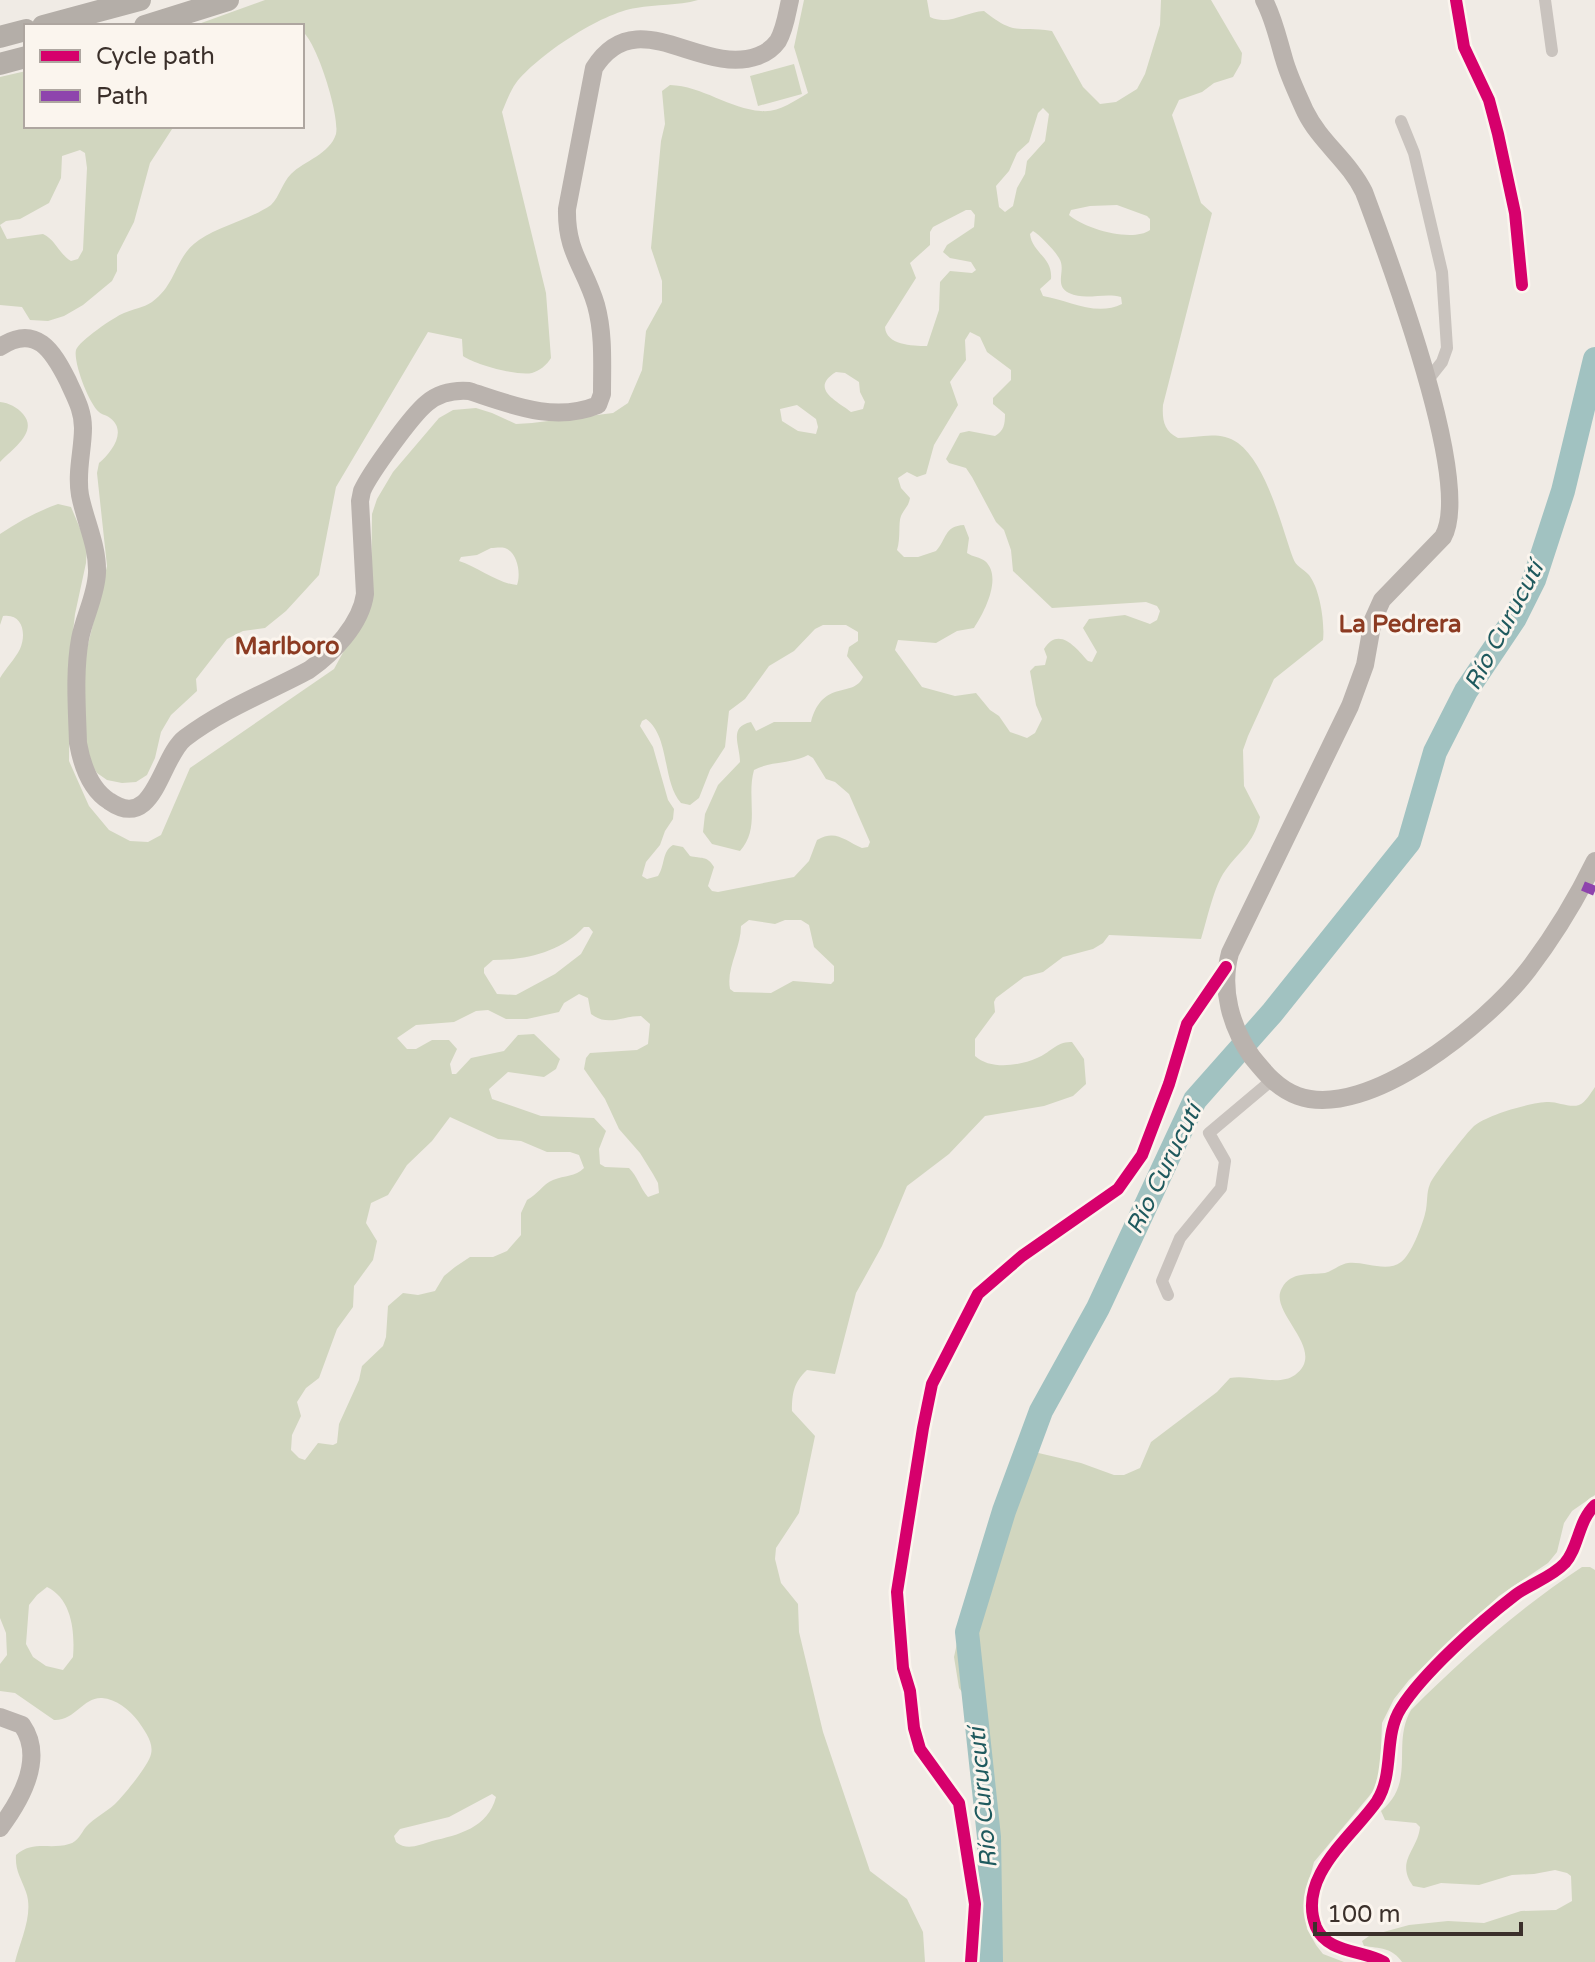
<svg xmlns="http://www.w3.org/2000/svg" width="1595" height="1962" font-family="'Varela Round',sans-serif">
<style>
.green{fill:#d1d6bf;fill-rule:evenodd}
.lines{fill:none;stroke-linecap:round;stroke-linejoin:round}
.river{stroke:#a1c2c1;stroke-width:24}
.minor{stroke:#c9c3be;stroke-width:12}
.secondary{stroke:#bab3ae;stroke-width:18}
.trunk{stroke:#b4aea8;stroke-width:22}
.quiet{stroke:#8e44ad;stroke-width:10;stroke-dasharray:20 10;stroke-linecap:butt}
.cycleway-casing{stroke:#fbf5ee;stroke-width:17}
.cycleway{stroke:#d6006c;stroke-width:12}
.labels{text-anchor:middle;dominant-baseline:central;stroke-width:6;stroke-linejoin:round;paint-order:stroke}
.neighbourhood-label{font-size:24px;font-weight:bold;fill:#8c3b22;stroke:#fbf5ee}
.water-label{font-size:24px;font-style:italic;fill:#1f5a5e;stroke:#fbf5ee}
</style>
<rect width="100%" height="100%" fill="#f0ebe5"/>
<path class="green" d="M265 0H698C677 6 657 4 636 8 601 13 538 55 516 83 510 91 506 103 502 112L546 293 551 358C547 365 539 371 532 373 517 376 476 365 463 356L462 339 428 332 336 487 319 575 286 611 265 628 243 631 227 639 196 679 197 691 171 715 161 732 155 758 147 775 136 782 122 783 107 780 97 773 90 762 85 734V657L107 566 97 473 99 463C111 453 128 431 110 418 107 415 102 415 99 412 89 404 73 362 76 350 79 341 114 317 124 313 133 309 143 308 152 302 178 283 174 257 199 240 222 225 249 220 271 205 280 196 282 183 291 174 304 161 330 154 336 134 340 116 317 42 302 31V26H193Z
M804 0H927L930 17C949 26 965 12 984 11 1017 37 1015 25 1052 31L1083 87 1100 104 1116 102 1137 89 1145 74 1160 25 1161 0H1211L1242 53 1241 63 1233 77 1214 83 1202 92 1179 100 1172 115 1201 203 1212 213 1163 405C1162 420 1164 431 1178 438 1199 438 1219 430 1238 443 1267 465 1281 525 1293 558 1296 567 1303 568 1309 575 1320 589 1325 623 1323 640L1274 679 1248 736 1243 750 1244 786 1260 817C1253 845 1239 851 1225 871 1214 886 1207 920 1201 939L1109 935 1103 943 1093 949 1063 957 1043 972 1024 977 996 998 994 1002 995 1012 975 1039V1056C990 1070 1019 1066 1037 1058 1050 1053 1057 1041 1072 1042L1084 1059 1086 1084 1073 1096 1044 1106 985 1116 949 1154 907 1186 882 1246 856 1293 835 1374 807 1370C794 1382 792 1393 792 1411L815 1436 799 1513 776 1548 775 1559 781 1583 798 1604 799 1632 823 1732 870 1871 907 1899 923 1932 925 1962H15C20 1941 34 1914 26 1892 21 1877 15 1871 16 1855 33 1840 50 1850 69 1844 78 1842 81 1833 86 1827 94 1818 106 1812 115 1804 124 1795 149 1765 151 1754 154 1742 144 1730 138 1721 130 1710 116 1699 102 1698 83 1697 75 1721 54 1720L15 1693 0 1691V1664L7 1655 6 1633 0 1618V678C6 668 15 659 20 649 27 633 22 613 3 616L0 625V534C18 522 38 511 58 504L71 507 87 545 86 563 75 614 70 659 69 761 89 806 109 830 130 841 148 842 161 835 190 768 334 669 346 647 371 590 372 514 377 499 393 472 439 418 453 410 476 408 492 413 516 424 532 423 613 413 628 403 642 370 646 331 662 302V281L651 248 661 141 665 124 662 91 670 85C702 86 730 109 761 111 778 113 794 101 808 93L794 47ZM1043 108 1049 114 1045 141 1027 161 1025 174 1017 188 1013 206 1005 212 999 207 996 186 1009 171 1017 153 1029 142 1038 113ZM1117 205 1147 216 1150 219V230C1132 243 1083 228 1069 215L1071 210 1090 206ZM966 210H971L975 215 974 227 947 245 943 252 950 258 971 262 976 270 972 273 950 271 940 282 939 310 927 346C912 346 886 345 885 327L916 278 910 263 930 245V232L933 227ZM1033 231C1040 235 1055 251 1059 258 1067 270 1053 285 1069 293 1086 301 1104 292 1121 297L1122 304C1096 317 1068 300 1043 296L1040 289 1051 279C1053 257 1032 253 1030 234ZM970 332 980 337 987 352 1011 370V380L993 398V404L1005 414C1005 424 1004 431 995 436L969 431 960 433 946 459 949 463 966 468 972 477 996 522 1004 530 1011 550 1013 571 1052 608 1146 602 1157 606 1160 611 1157 620 1150 624 1125 615 1089 619 1083 628 1097 652 1092 662 1088 661C1077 649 1059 625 1044 649L1047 657 1045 665 1035 666 1030 671 1036 705 1042 719 1035 733 1027 738 1010 732 999 716 990 710 976 693 955 696 922 687 895 650 898 640 936 643 957 631 974 628C984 613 1003 577 985 561 980 557 973 557 967 553L969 538 964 525C944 526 947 539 936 551L918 557H904L897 550C901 538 898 523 901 516 904 509 909 506 910 498L901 488 898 478 907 472 917 477 926 474 934 445 958 405 950 382 966 360 965 340ZM836 372 845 373 859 382 860 392 865 402 863 409 851 412C839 402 808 389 836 372ZM797 405 816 419 818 427 816 434 798 431 782 421 780 409ZM491 548C495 548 500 547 505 548 518 553 521 574 517 585 499 584 478 567 459 561L461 557 477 555ZM823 625H846L858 632V641L849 647 847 656 863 677C853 699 823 678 811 722H774L756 731 751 722C728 727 740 745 740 762L718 785 705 814 703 832 712 844 740 851C761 828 746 798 754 770 770 761 792 764 808 755L813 758 826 779 835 782 849 794 870 842 868 847 862 848C845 841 836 829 817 840L809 861 794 877 718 892 712 891 708 886 714 867C707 855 701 859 690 856L683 847 673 845C662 851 665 866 658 876L647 879 642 876 646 862 660 845 665 831 673 819 674 809 668 800 653 747 640 726 642 721 646 719C670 736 662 782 681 803L690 805 699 798 710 770 725 747 729 711 745 699 769 666 794 651 815 629ZM785 920H801L809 925 814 947 834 966V981L831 984 793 981 771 993 734 992 730 989C726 968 741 948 741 926L749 920 775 924ZM584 927H589L593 932 581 954 555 974 516 995 497 994 484 973V968L493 960C526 960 561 952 584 927ZM579 994 588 998 591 1014C608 1027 622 1016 641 1016L650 1024 648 1044 637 1050 590 1053 586 1058 584 1069 605 1099 619 1129 640 1153 653 1174 658 1183 659 1193 648 1197C640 1188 638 1177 629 1168L605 1167 600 1164 599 1149 606 1131 594 1118 541 1116 492 1099 489 1089 508 1072 544 1077 556 1069 560 1059 534 1034 518 1035 504 1051 471 1058 456 1074H452L450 1064 457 1049 449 1040H432L416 1049H407L397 1038 416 1025 454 1022 476 1011 488 1010 506 1019H527L559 1012 564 1003ZM450 1117 498 1139 521 1141 547 1152H570L579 1155 584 1168C575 1177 565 1175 553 1180 543 1184 537 1195 527 1200L521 1213V1235L507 1251 493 1257H470L455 1267 444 1276 435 1291 418 1295 403 1293 388 1306 386 1337 383 1346 362 1366 359 1380 339 1424 337 1443 333 1445 318 1443 305 1460 299 1458 291 1450 292 1435 301 1416 297 1402 306 1388 319 1378 337 1329 353 1307 354 1286 373 1260 377 1241 366 1223 371 1203 388 1195 407 1165 432 1141ZM47 1587C72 1599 75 1632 73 1657L63 1670 46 1666 33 1657 26 1644 29 1605 37 1595ZM492 1794 496 1797C488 1828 458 1835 432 1841 419 1845 407 1851 396 1842L394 1836 400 1829 449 1817Z
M794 64 802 94 758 106 750 76Z
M26 71V126H174L150 163 134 222 117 255V271L112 281 83 305 64 316 48 321 30 320 22 307 0 305V77ZM80 150 85 153 87 168 83 250 78 259 71 261C58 253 56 240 43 234L7 239 0 225 6 221 20 219 49 203 61 178 62 156Z
M0 402C9 403 17 407 23 414 39 432 11 450 0 462Z
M1595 1087V1495L1572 1511 1564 1523 1557 1552 1548 1563 1499 1596 1409 1680 1394 1699 1382 1723 1380 1774 1375 1789 1314 1862 1304 1900 1307 1929 1316 1945 1323 1954 1344 1962H998L1001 1892 984 1854 980 1819 989 1788V1744L983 1720 959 1688 954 1657 967 1598 981 1572 991 1533 1009 1500 1014 1478 1030 1451 1081 1463 1114 1475H1124L1140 1468 1151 1442 1217 1392 1230 1378C1250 1374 1278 1387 1295 1375 1329 1350 1267 1312 1282 1288 1291 1271 1310 1275 1325 1273 1333 1271 1340 1264 1348 1263 1364 1261 1387 1273 1401 1262 1411 1255 1422 1226 1425 1214 1428 1204 1426 1193 1430 1184 1432 1177 1468 1131 1474 1126 1487 1115 1531 1102 1549 1102 1558 1102 1570 1108 1579 1105 1586 1102 1590 1094 1595 1087Z
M1582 1567H1590L1595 1570V1962H1402C1393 1948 1379 1948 1364 1946L1362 1941 1369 1936 1409 1925 1448 1921 1484 1923 1521 1911 1556 1910 1572 1901 1571 1876 1567 1873 1555 1870 1534 1874 1512 1875 1479 1885 1441 1883 1424 1888 1413 1886C1395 1861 1418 1850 1420 1827L1416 1823 1385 1820 1381 1811C1417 1781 1391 1745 1411 1710 1464 1657 1520 1608 1582 1567Z"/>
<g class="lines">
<path class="river" d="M991 1962 989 1837 967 1632 1004 1511 1041 1411 1098 1308 1195 1100 1272 1013 1409 842 1435 752 1466 691 1515 618 1534 580 1563 491 1595 359"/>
<path class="minor" d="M1456 0 1464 47 1489 100 1498 134 1515 213 1522 285
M1545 0 1552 51
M1401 121 1414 153 1442 272 1447 348 1442 362 1427 381
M1168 1295 1162 1281 1180 1238 1221 1188 1225 1161 1209 1133 1272 1080
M971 1962 975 1904 959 1803 920 1749 914 1728 910 1691 903 1668 897 1592 923 1428 932 1384 978 1294 1022 1256 1118 1189 1142 1155 1169 1084 1187 1024 1226 967
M1384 1962C1362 1950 1327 1953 1316 1927 1296 1876 1354 1835 1377 1801 1395 1772 1383 1736 1401 1708 1423 1673 1480 1622 1514 1596 1529 1584 1551 1578 1565 1563 1579 1547 1578 1521 1595 1505"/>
<path class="secondary" d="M1264 0C1274 19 1278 39 1284 59 1289 77 1298 95 1305 111 1320 142 1349 161 1364 192 1387 254 1474 483 1443 537L1382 600 1373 620 1365 665 1350 706 1230 953C1220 989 1231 1027 1252 1057 1265 1073 1278 1089 1298 1096 1368 1121 1488 1022 1528 970 1554 936 1576 900 1595 861
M0 347C36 323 53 351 68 381 75 397 83 410 83 428 83 450 76 472 80 495 85 521 98 546 97 573 96 596 84 617 80 639 74 672 77 709 78 743 82 765 90 789 109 801 155 833 160 757 185 738 223 709 268 692 309 670 333 653 361 624 365 594L360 501 362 491C370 473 412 415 427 403 439 393 455 390 469 391 512 405 554 423 598 405L602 394C602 364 604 334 596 305 585 267 566 253 567 209L594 68C637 0 700 77 758 56 766 53 773 48 778 41 785 29 787 13 790 0
M0 1717 22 1725C45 1758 21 1800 0 1828"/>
<path class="trunk" d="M43 26 140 0
M145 26 228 0
M0 37 26 30
M0 64 26 57"/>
<path class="quiet" d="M1583 886 1595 891"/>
<defs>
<path id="cycleway" d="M1456 0 1464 47 1489 100 1498 134 1515 213 1522 285
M971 1962 975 1904 959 1803 920 1749 914 1728 910 1691 903 1668 897 1592 923 1428 932 1384 978 1294 1022 1256 1118 1189 1142 1155 1169 1084 1187 1024 1226 967
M1384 1962C1362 1950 1327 1953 1316 1927 1296 1876 1354 1835 1377 1801 1395 1772 1383 1736 1401 1708 1423 1673 1480 1622 1514 1596 1529 1584 1551 1578 1565 1563 1579 1547 1578 1521 1595 1505"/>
</defs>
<use href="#cycleway" class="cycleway-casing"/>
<use href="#cycleway" class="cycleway"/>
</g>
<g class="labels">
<g class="neighbourhood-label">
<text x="1400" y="624">La Pedrera</text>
<text x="287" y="646">Marlboro</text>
</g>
<g class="water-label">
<text transform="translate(1504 626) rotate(-62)">Río Curucutí</text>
<text transform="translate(1164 1169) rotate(-64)">Río Curucutí</text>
<text transform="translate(983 1798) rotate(-95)">Río Curucutí</text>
</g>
</g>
<rect x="24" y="24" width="280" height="104" fill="#fbf5ee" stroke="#aea6a0" stroke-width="2"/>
<rect x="40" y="50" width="40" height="12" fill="#d6006c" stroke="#aea6a0" stroke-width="2"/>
<text x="96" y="64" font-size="24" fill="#3b302b">Cycle path</text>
<rect x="40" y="90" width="40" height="12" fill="#8e44ad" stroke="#aea6a0" stroke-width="2"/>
<text x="96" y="104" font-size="24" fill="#3b302b">Path</text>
<path d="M1315 1922v12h206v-12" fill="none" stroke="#3b302b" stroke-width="4"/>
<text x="1327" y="1922" font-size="24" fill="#3b302b" stroke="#fbf5ee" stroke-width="6" paint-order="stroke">100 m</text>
</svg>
